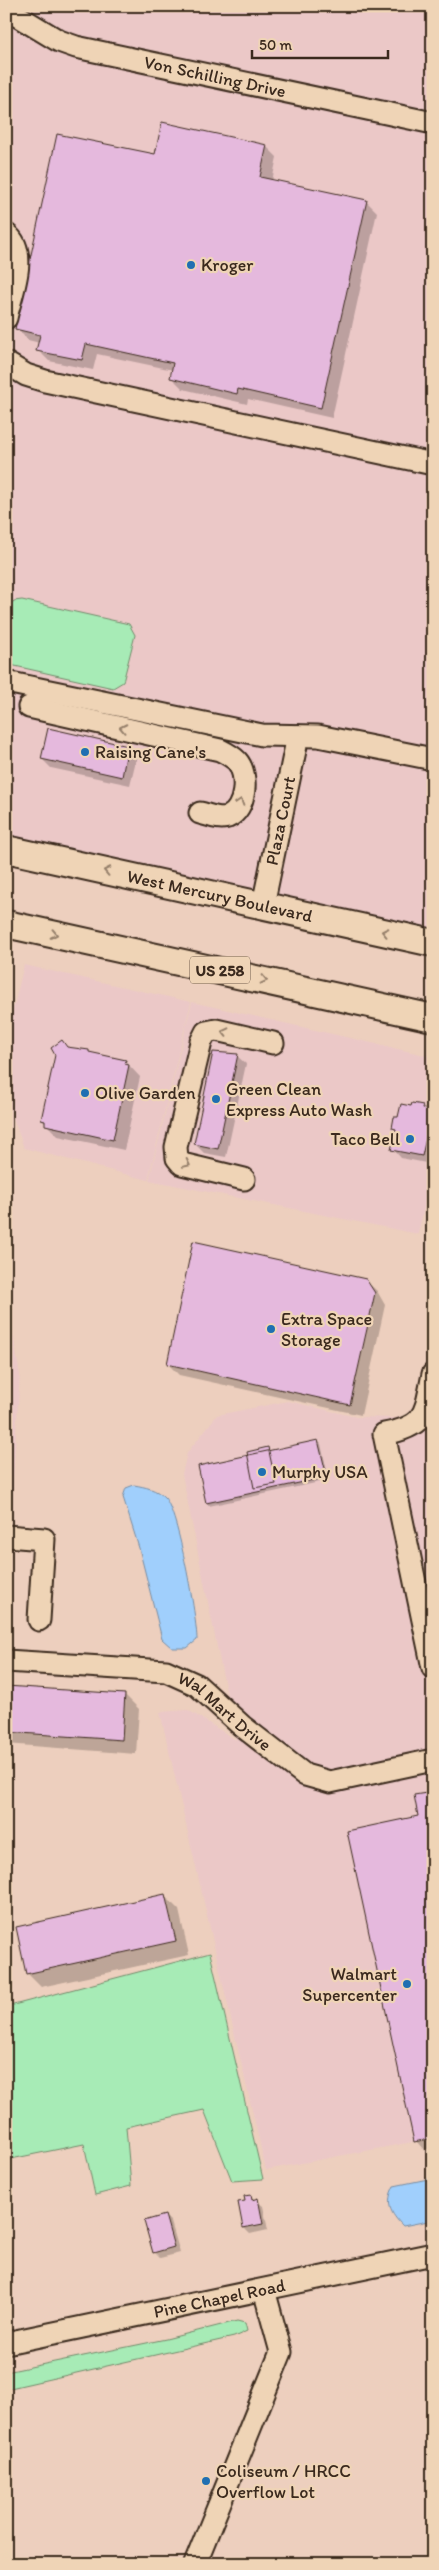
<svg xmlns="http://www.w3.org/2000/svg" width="439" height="2570" font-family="Itim,sans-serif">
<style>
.built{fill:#ebc8c7}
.green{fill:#a7ebb6;stroke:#718a6a}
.water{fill:#a0cffc;stroke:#788da3}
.shadow{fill:#0003}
.building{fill:#e5b9dd;stroke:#3b2a1e}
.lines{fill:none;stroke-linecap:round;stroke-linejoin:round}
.minor-casing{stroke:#3b2a1e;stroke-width:25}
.major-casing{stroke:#3b2a1e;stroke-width:30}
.minor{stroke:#efd4b6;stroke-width:21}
.major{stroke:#efd4b6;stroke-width:26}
.oneway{stroke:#957f6a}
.poi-dot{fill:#1f6fb2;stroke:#efd4b6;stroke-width:2}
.labels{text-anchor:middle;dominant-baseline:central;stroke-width:4.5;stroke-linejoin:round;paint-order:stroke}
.shield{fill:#efd4b6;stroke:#715d4c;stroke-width:1}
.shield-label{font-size:16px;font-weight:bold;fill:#3b2a1e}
.street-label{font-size:18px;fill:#3b2a1e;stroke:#efd4b6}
.poi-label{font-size:18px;fill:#3b2a1e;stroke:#efd4b6;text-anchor:start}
</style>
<rect width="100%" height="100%" fill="#edcfbe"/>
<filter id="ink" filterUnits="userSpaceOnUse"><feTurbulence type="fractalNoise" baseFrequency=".02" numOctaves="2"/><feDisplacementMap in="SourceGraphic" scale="10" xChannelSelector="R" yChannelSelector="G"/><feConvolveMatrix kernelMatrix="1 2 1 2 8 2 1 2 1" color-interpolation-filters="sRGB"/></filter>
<g filter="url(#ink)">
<path class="built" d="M6 6H433V939L6 847Z
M24 965 191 1002 148 1180 24 1148 6 1098V1038Z
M192 1002 433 1057V1169L418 1234 149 1180Z
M6 1295 20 1375 10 1522H6Z
M288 1401 356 1417 396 1418 433 1407V2138L266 2170 160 1712 188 1710 236 1740 182 1474 187 1453 217 1415Z"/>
<path class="green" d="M22 600 129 624 135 635 123 682 113 688 6 664 7 607 14 601Z
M210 1953 263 2179 232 2181 204 2110 126 2127 131 2186 95 2195 84 2144 6 2160V2007Z
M237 2321 245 2323 247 2331 234 2337 6 2389V2372L166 2339Z"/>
<path class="water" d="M134 1485C145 1487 157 1489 165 1498 178 1512 197 1618 197 1640L187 1648H172L162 1639 139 1548 123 1497 126 1488Z
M433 2178V2220L403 2226C390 2213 385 2203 394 2186Z"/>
<path class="shadow" d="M266 146 277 157 272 181 366 201 377 212 332 418 248 399 247 404 183 389 172 378 173 370 97 354 93 370 49 361 38 350 40 343 28 340 17 329 156 156Z
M128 747 137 756 130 785 51 768 42 759Z
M62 1042 69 1049 125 1061 140 1077 124 1150 58 1136 42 1120Z
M237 1056 246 1064 226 1157 204 1153 195 1144Z
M422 1106 433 1113 431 1164 401 1158 393 1149 396 1131 393 1127 399 1119Z
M365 1280 377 1291 385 1305 361 1415 179 1375 168 1364Z
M318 1441 321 1444 329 1480 209 1506 207 1503 249 1456 267 1448 270 1452Z
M6 1687 125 1695 139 1709 136 1754 6 1744Z
M433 1793V2148L424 2150 416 2141 420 1817Z
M165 1896 179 1910 189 1955 41 1987 27 1973Z
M251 2196 263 2206 268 2230 250 2234 244 2228 247 2202Z
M165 2216 171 2222 180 2253 160 2258 154 2252Z"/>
<path class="building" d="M162 122 267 145 260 177 367 200 321 408 238 389 237 394 170 378 173 363 86 344 82 360 36 351 40 335 15 329 57 134 155 154Z
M48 728 128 746 122 777 41 759Z
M432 868H433V886L431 885 433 878 430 877Z
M62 1040 67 1047 89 1050V1052L126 1060 125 1064 129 1065 113 1140 45 1125V1121L41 1120 55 1055 51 1048Z
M213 1052 238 1054 218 1149 194 1144Z
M412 1103 423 1105 422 1108 432 1111 422 1156 391 1150 396 1129 392 1128 394 1117H398L401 1104 411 1106Z
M193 1241 366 1279 375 1293 350 1405 167 1364Z
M318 1440 327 1477 206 1503 198 1466Z
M268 1447 276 1484 254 1488 247 1452Z
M6 1686 125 1694 122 1740 6 1732Z
M433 1792V2138L414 2142 347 1831 418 1816 414 1795Z
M165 1894 176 1941 26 1974 16 1927Z
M251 2195 252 2200 258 2198 263 2224 243 2228 238 2202 245 2201 244 2196Z
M165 2215 174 2247 153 2253 144 2221Z"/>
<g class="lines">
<defs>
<g id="minor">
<path id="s1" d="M6 9 59 41 76 47 433 123"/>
<path d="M6 234C30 252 11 294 6 318"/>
<path d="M6 363 26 375 45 381 433 464"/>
<path d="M6 682 262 735 318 736 433 759"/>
<path d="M29 707 220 750C226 753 232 756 237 761 249 774 246 810 228 817 219 820 209 815 200 813"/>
<path id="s2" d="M263 905 298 736"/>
<path d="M244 1179 182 1164 177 1158 176 1147 201 1042 206 1032 216 1030 273 1043"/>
<path d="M433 1374C425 1412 428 1426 384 1434L433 1668"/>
<path d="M6 1536 44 1539 39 1620"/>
<path id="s3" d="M6 1661 166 1671 197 1685 242 1726 305 1775 330 1782 433 1760"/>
<path id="s4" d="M6 2343 433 2254"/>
<path d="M195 2564 281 2352 264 2290"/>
</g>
<g id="major">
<path id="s5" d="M6 849 433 943"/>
<path d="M6 924 433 1018"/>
</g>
</defs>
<use href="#minor" class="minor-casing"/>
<use href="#major" class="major-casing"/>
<use href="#minor" class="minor"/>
<use href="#major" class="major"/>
</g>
<defs><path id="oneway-chevron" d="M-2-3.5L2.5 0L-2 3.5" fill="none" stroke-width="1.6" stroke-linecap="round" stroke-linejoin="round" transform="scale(1.25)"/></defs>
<g class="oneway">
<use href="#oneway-chevron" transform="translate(123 728) rotate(-168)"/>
<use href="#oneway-chevron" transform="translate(240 802) rotate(-72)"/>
<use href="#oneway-chevron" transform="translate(107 871) rotate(-168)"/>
<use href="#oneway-chevron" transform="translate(385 932) rotate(-168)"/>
<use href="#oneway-chevron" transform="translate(54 934) rotate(12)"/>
<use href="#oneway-chevron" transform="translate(264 980) rotate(13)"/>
<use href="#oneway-chevron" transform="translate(225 1032) rotate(-167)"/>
<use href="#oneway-chevron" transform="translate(187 1164) rotate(26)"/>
</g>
</g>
<g class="poi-dot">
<circle cx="191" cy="265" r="5"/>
<circle cx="85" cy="752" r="5"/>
<circle cx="85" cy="1093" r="5"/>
<circle cx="216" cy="1099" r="5"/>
<circle cx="410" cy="1139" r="5"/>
<circle cx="271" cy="1329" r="5"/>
<circle cx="262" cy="1472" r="5"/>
<circle cx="407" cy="1984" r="5"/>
<circle cx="206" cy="2481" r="5"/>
</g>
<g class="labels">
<rect class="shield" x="190" y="956.5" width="60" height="27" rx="4"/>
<g class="shield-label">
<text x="220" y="970">US 258</text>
</g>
<g class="street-label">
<text stroke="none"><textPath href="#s1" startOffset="222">Von Schilling Drive</textPath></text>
<text stroke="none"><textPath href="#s2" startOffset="86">Plaza Court</textPath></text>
<text stroke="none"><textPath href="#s5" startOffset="219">West Mercury Boulevard</textPath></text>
<text stroke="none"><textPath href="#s3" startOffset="232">Wal Mart Drive</textPath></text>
<text stroke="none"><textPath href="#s4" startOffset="218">Pine Chapel Road</textPath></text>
</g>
<g class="poi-label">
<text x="201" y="265">Kroger</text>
<text x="95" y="752">Raising Cane's</text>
<text x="226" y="1089">Green Clean<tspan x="226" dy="21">Express Auto Wash</tspan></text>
<text x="95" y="1093">Olive Garden</text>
<text x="400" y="1139" text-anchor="end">Taco Bell</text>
<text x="281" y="1319">Extra Space<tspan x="281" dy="21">Storage</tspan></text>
<text x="272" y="1472">Murphy USA</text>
<text x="397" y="1974" text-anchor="end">Walmart<tspan x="397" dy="21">Supercenter</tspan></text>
<text x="216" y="2471">Coliseum / HRCC<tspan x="216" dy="21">Overflow Lot</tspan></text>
</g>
</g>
<rect width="439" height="2570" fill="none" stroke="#efd4b6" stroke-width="25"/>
<rect x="12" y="12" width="414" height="2545" fill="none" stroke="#3b2a1e" stroke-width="2" filter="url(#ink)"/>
<path d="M252 50v8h136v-8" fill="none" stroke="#3b2a1e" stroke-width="2.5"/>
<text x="259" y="50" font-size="15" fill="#3b2a1e" stroke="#efd4b6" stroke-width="4" paint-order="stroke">50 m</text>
</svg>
